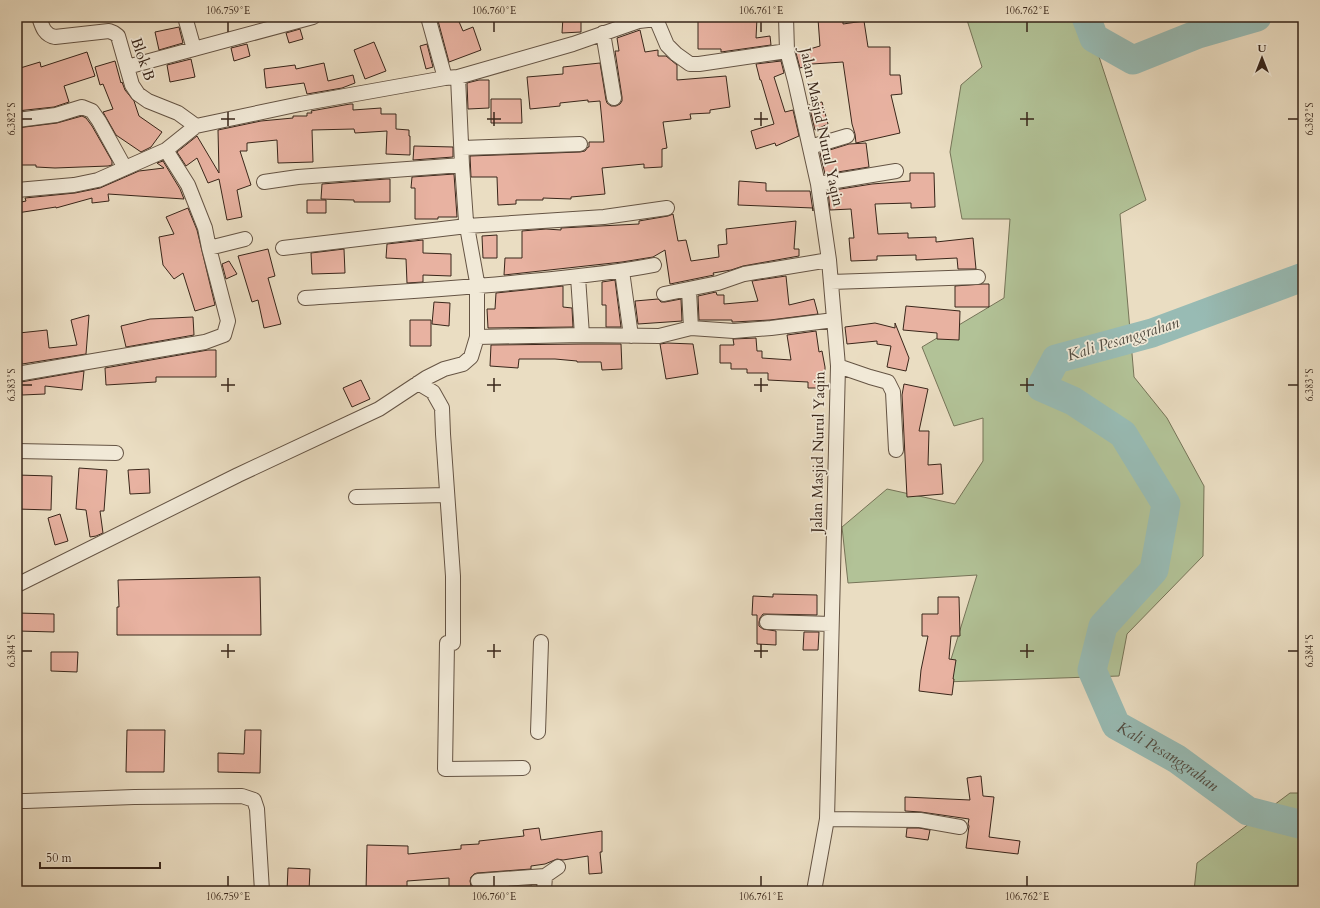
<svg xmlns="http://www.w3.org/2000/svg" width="1320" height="908" font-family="Cardo,serif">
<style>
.green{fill:#b2c297;stroke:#767458}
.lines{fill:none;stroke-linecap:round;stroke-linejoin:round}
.river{stroke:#98bbb4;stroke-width:29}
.building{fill:#e8b2a1;stroke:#39261a}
.minor-casing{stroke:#655444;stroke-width:16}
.minor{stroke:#f1e9d7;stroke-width:14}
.ticks{fill:none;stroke:#39261a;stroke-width:1.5}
.labels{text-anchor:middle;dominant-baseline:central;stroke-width:3.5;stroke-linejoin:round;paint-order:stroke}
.street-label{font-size:15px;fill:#39261a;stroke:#f1e9d7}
.water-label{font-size:16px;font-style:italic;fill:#514b40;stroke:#f1e9d7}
.neatline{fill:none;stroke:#39261a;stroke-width:1.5}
.ticks-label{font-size:10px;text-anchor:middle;fill:#39261a}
</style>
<rect width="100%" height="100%" fill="#eaddc2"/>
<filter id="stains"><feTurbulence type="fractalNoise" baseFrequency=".005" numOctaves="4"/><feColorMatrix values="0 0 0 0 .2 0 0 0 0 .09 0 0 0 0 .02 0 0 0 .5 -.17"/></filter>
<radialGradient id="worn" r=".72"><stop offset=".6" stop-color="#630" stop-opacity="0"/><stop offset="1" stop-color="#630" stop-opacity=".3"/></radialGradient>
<path class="green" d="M966 17H1086L1146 200 1120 214 1134 377 1167 418 1204 486 1203 556 1127 634 1119 676 944 682 977 575 848 583 842 527 887 489 955 504 983 461V418L954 426 922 347 1004 298 1010 219H962L950 152 961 85 982 67Z
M1221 17H1256L1223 26Z
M1290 793H1303V891H1194L1197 863Z"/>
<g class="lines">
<g class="river">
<path d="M1086 17 1094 38 1133 60 1198 34 1257 17"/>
<path id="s1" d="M1303 277 1152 333 1056 359 1041 387 1073 401 1123 434 1166 504 1154 570 1103 626 1092 670 1116 725 1177 759 1248 811 1303 825"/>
</g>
</g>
<path class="building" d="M437 17H457L463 31 473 27 481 50 449 62Z
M563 17H581V32L562 33Z
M698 17 757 18 756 38 770 36 771 45 721 52V49H698Z
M843 17V24L864 21 868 47H890V75H900L902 94 891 95 900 133 856 143 855 134 852 124 843 62 812 64 800 68 796 53 820 46 818 19Z
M179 27 183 43 159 50 155 32Z
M300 29 303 39 289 43 286 33Z
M640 30 645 52 658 50V56H666L677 65V80L726 76 730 107 710 110V113L690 114 691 119 663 122 667 148 662 149V167L644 168V164L602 168 605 194 571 197V199L543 198V200H516V204L498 205 497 177H471L470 156 580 152 585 151 588 147H589V142H604L600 101 588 102V100L560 103V106L530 109 527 77 563 74V67L600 63 606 100 607 103 611 106H616L620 104 622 101V97L615 51H619L617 38Z
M374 42 386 71 365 79 354 50Z
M247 44 250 56 234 61 231 48Z
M427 44 433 67 426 69 420 46Z
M87 52 95 76 64 86 69 102 54 107 17 111V69L40 62 41 67Z
M191 59 195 77 170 82 167 65Z
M115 61 121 83 122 82 125 90 134 101 139 116 162 132 151 147 141 152 116 135 103 112 113 109 103 84 100 85 95 67Z
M781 61 784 73 774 77 785 112 793 110 799 136 776 146 775 143 756 149 751 131 774 124 761 80H760L756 64Z
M324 63 328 81 353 75 355 83 342 88 307 94 304 83 266 88 264 69 295 65 296 69Z
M479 80H489V108L468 109 467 83Z
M491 99H521L522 123H491Z
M822 102 828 124 815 130 809 105Z
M350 104H353V110L381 108V114H396V129L409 130V136H410V155L386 154 387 131 355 133 354 129 312 130 313 162 278 163 277 140 247 143V151H240L251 185 237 190 242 217 227 220 219 179 208 183 197 158 186 166 177 152 197 136 219 173 218 130 261 121 293 118V116H307V113H312L311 111Z
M82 116 86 118 92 126 112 161V165L108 166 55 168 36 167V165H17V128L57 123Z
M866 143 869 167 825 174 820 153 849 144Z
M414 146 453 147V157L413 160Z
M163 161 180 189 184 199 108 194 109 201 92 203V198L56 208V207L17 213V203L26 201 25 198 75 193 100 188 139 171 164 168 157 163Z
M910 173H934L935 207 911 208V203L875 204 878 234 908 233V238L936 237V242L973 238 976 269H958L957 258 916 260V255L877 256V260L851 261 849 238H854L851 209 830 210 828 191 872 184 910 181Z
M454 174 457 217H438V219H415V188H411L412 177Z
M386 179H390V202H354V200L321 199 322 184Z
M739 181 766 183V191H810L813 211V208L738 205Z
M307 200H326V213H307Z
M188 208 197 230 215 305 195 311 183 273 174 279 163 265 159 237 174 234 166 217Z
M673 214 678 241 686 240 691 261 719 257 718 245 727 244 726 229 796 221 794 249H799V256L743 266 731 270 713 273 714 275 670 284 665 250 653 257 622 262 504 275 505 258H522V231L546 229 561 230V228L639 224V221L668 216Z
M497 235V258H483L482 236Z
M423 240V253L451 254V276L423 275V282L407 283 406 259 386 258 387 244Z
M268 249 275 276 268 278 281 324 264 328 258 300 252 302 238 256Z
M344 249 345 273 312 274 311 253Z
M229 261 237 274 226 279 222 264Z
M786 276 789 305 814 299 818 314 770 320 734 322H732V320H699L698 296 716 292 717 295H724V304L758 301 752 281Z
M615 280 621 327H606V305H602V282Z
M982 284H989V307H955V286Z
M563 286V307L572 308 573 327 488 328 487 309H495L496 293Z
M658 299 661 302H665L681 299 682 321 638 324 635 301Z
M434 302 450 303 449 326 432 324Z
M906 306 960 311 959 340 937 339V333L903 330Z
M89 315 86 354 22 364 19 333 47 330 49 348 77 345 71 320Z
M193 317 194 335 126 347 121 326 150 319Z
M410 320H431V346H410Z
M875 323 895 328V323L909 358 906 371 887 367 891 346 877 344V341L847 344 845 327Z
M816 331 819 352 822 351 825 367V388H808V382L768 380V373H747V369H731V363H720V345H734L733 339 756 338 757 351H762V358L791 360 787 335Z
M667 343 693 344 698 374 666 379 660 344Z
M582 344H621L622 369 602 370 601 362H577V361L555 359H519L518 368 490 366 491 345Z
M208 350H216V377H156V382L106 385 105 368Z
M84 371 82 390 45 386V394L22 395 21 382Z
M361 380 370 399 352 407 343 388Z
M904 384 928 389 919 431H929L928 465 941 464 943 494 907 497 902 395Z
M79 468 107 470 104 511H100L103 533 96 536 90 537 86 510 76 509Z
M149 469 150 493 130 494 128 470Z
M17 475 52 476 51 510 17 509Z
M60 514 68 541 55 545 48 518Z
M260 577 261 635H117V607H119L118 580Z
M773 594 817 595V615L763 614 760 618 759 622V626L763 629 776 631V645L757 644V615H752L753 596 773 597Z
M938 597H959L960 636H951L949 659 956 660 953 679H954L952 695 919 691 921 670 928 636H922V614H938Z
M18 613 54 614V632L18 631Z
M804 632H819L818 650H803Z
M51 652H78L77 672 51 671Z
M127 730H165L164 772H126Z
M245 730H261L260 773 218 772V753L244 754Z
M981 776 983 796 994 797 989 837 1020 841 1018 854 966 848 969 826 968 824 969 819 921 812 905 811V797L970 800 967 778Z
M539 828 541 840 602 831V852H600L602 873 589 874 588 856 563 860 557 859 545 864 531 866V869L477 873 474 874 471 877 470 881 471 886 475 889H478L532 886V891H449V878L407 881V891H366L367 845 408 846V854L461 849V845L479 844V841L524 836 523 830Z
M907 828H919L930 830 928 840 906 837Z
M288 868 310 869 309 891H287Z"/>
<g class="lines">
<defs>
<path id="minor" d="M39 17C42 26 44 35 55 37L109 31 114 33 118 36 132 85 138 94 148 101 178 113 196 126
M185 17 194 49
M428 17 445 78
M786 17 787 51 795 81 818 184 829 260 838 366 827 819 814 891
M603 33 614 98
M127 67 313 17
M17 120 56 115 82 107 92 111 99 121 125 168
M810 147 847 136
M462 148 580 144
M264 182 298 177 462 165
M818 184 896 171
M17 190 74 185 98 180 166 150 196 126 300 104 445 78 458 77 573 44 639 21 656 19 667 45 676 54 690 64H699L787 51
M209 248 245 239
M283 248 467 226 604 217 667 208
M622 271 631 336
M578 277 582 335
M831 282 978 277
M689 290 691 328
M664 294 718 283 744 274 829 260
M305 298C380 293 456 289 531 281 573 277 613 273 654 265
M477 337 582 335 659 336 691 328 734 331 771 328 834 320
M838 366 870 377 888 382 893 392 896 450
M17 374 205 342 224 335 228 321 209 248 205 228 188 185 166 150
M418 383 433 392 442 408 443 434 453 576V643
M17 451 116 453
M356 497 447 495
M17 585 238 475 379 409 426 378 444 369 463 364 471 357 477 337V282L466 221 462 165 458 77
M767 622 831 624
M447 643 445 769 523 768
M538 732 541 642
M17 801H26L134 797 242 796 254 800 257 809 262 891
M827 819 920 820 960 827
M478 881 545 876
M544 891 545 876 558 867"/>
</defs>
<use href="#minor" class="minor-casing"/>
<use href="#minor" class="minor"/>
</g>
<path class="ticks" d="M228 22V32M494 22V32M761 22V32M1027 22V32M228 112V126M494 112V126M761 112V126M1027 112V126M22 119H32M221 119H235M487 119H501M754 119H768M1020 119H1034M1288 119H1298M228 378V392M494 378V392M761 378V392M1027 378V392M22 385H32M221 385H235M487 385H501M754 385H768M1020 385H1034M1288 385H1298M228 644V658M494 644V658M761 644V658M1027 644V658M22 651H32M221 651H235M487 651H501M754 651H768M1020 651H1034M1288 651H1298M228 876V886M494 876V886M761 876V886M1027 876V886"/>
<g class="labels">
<g class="street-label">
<text transform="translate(143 59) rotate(71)">Blok B</text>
<text transform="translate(822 127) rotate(78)">Jalan Masjid Nurul Yaqin</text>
<text transform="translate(818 452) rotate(-89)">Jalan Masjid Nurul Yaqin</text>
</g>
<g class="water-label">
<text transform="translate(1123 339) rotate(-17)">Kali Pesanggrahan</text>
<text stroke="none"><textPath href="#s1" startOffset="778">Kali Pesanggrahan</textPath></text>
</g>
</g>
<rect width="1320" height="908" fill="none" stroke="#eaddc2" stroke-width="44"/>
<g transform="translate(1262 58)" stroke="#f1e9d7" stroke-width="3" paint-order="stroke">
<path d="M0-3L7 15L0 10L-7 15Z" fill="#39261a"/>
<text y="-6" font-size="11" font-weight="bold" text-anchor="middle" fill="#39261a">U</text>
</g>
<path d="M40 862v6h120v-6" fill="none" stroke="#39261a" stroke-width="2"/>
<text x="46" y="862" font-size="12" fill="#39261a" stroke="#f1e9d7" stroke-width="3" paint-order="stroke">50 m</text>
<rect x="22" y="22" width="1276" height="864" class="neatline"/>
<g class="ticks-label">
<text x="228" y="14">106.759°E</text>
<text x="494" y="14">106.760°E</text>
<text x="761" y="14">106.761°E</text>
<text x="1027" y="14">106.762°E</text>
<text transform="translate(11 119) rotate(-90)" y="4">6.382°S</text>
<text transform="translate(1309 119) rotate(-90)" y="4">6.382°S</text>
<text transform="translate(11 385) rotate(-90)" y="4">6.383°S</text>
<text transform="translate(1309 385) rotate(-90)" y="4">6.383°S</text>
<text transform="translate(11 651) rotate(-90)" y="4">6.384°S</text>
<text transform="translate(1309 651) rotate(-90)" y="4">6.384°S</text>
<text x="228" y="900">106.759°E</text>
<text x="494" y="900">106.760°E</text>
<text x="761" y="900">106.761°E</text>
<text x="1027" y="900">106.762°E</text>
</g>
<rect width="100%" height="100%" filter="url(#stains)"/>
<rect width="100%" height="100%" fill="url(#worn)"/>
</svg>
